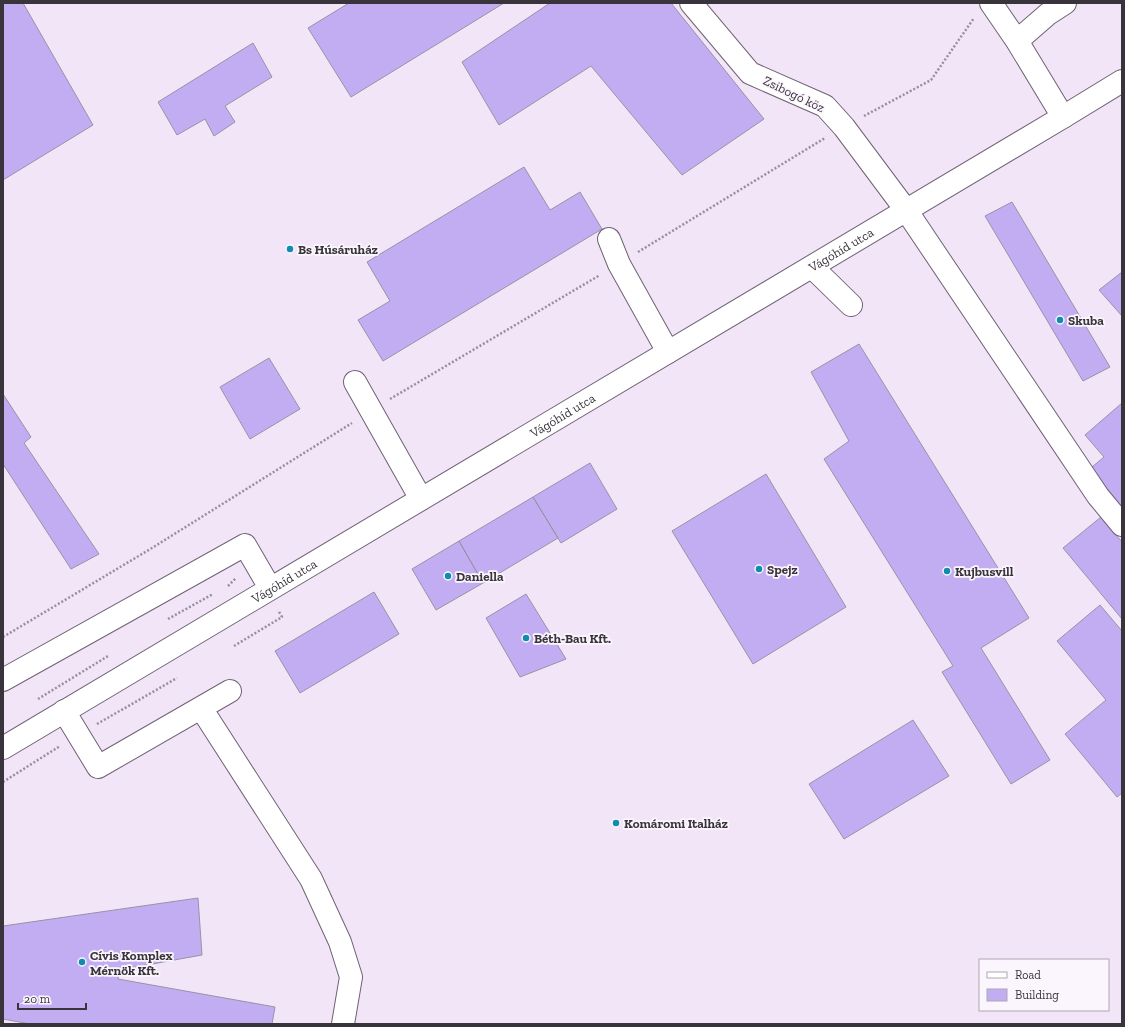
<svg xmlns="http://www.w3.org/2000/svg" width="1125" height="1027" font-family="'Zilla Slab',serif">
<style>
.building{fill:#c2adf3;stroke:#9892a6}
.lines{fill:none;stroke-linecap:round;stroke-linejoin:round}
.minor-casing{stroke:#6e6273;stroke-width:24}
.major-casing{stroke:#6e6273;stroke-width:24}
.path{stroke:#988f9c;stroke-width:2.5;stroke-dasharray:2 2;stroke-linecap:butt}
.minor{stroke:#fff;stroke-width:22}
.major{stroke:#fff;stroke-width:22}
.poi-dot{fill:#108dae;stroke:#fbf6fd;stroke-width:1.5}
.labels{text-anchor:middle;dominant-baseline:central;stroke-width:3.5;stroke-linejoin:round;paint-order:stroke}
.street-label{font-size:13px;fill:#39343b;stroke:#fbf6fd}
.poi-label{font-size:13px;font-weight:bold;fill:#39343b;stroke:#fbf6fd;text-anchor:start}
</style>
<rect width="100%" height="100%" fill="#f3e5f8"/>
<path class="building" d="M3 3H23L93 125 3 180Z
M349 3H504L351 97 308 28Z
M550 3H671L764 119 682 175 591 66 499 125 462 62Z
M253 43 272 77 225 106 235 122 214 136 205 119 177 135 158 102Z
M524 167 550 210 580 192 602 229 383 361 358 320 390 301 367 262Z
M1012 202 1110 367 1083 381 985 216Z
M1122 272V316L1099 290Z
M859 344 1029 618 981 648 1050 760 1011 784 942 672 953 666 824 459 849 441 811 372Z
M269 358 300 409 250 439 220 387Z
M3 394 31 437 24 443 99 554 71 569 3 464Z
M1122 403V505L1117 509 1086 472 1104 457 1085 435Z
M590 463 617 509 561 543 533 497Z
M766 474 846 607 753 664 672 531Z
M533 497 558 538 483 583 459 541Z
M1101 517 1122 542V619L1063 548Z
M459 541 483 583 436 610 412 569Z
M374 592 399 634 300 693 275 651Z
M526 594 566 659 520 677 486 618Z
M1100 605 1122 631V793L1117 797 1065 734 1106 700 1057 641Z
M913 720 949 776 844 839 809 784Z
M198 898 202 955 119 970 118 979 275 1007 272 1024H30L3 1019V926Z"/>
<g class="lines">
<defs>
<path id="minor" d="M691 3 750 73 825 106 844 127 906 210 1098 496 1122 525
M991 3 1017 41 1063 117
M1017 41 1048 14 1065 3
M609 239 619 264 668 352
M812 267 851 305
M355 382 421 499
M3 680 245 545 270 588
M201 708 311 879 340 942 351 977 343 1024
M64 711 98 767 230 691"/>
<g id="major">
<path id="s1" d="M3 748 1063 117 1122 81"/>
</g>
</defs>
<use href="#minor" class="minor-casing"/>
<use href="#major" class="major-casing"/>
<path class="path" d="M864 116 931 80 974 18
M638 252 825 138
M390 399 600 275
M228 586 236 578
M168 619 213 594
M3 637 152 548 352 423
M234 646 282 617 278 610
M38 699 108 656
M97 724 177 678
M3 782 60 746"/>
<use href="#minor" class="minor"/>
<use href="#major" class="major"/>
</g>
<g class="poi-dot">
<circle cx="290" cy="249" r="4"/>
<circle cx="1060" cy="320" r="4"/>
<circle cx="759" cy="569" r="4"/>
<circle cx="947" cy="571" r="4"/>
<circle cx="448" cy="576" r="4"/>
<circle cx="526" cy="638" r="4"/>
<circle cx="616" cy="823" r="4"/>
<circle cx="82" cy="962" r="4"/>
</g>
<g class="labels">
<g class="street-label">
<text transform="translate(794 94) rotate(26)">Zsibogó köz</text>
<text stroke="none"><textPath href="#s1" startOffset="975">Vágóhíd utca</textPath></text>
<text stroke="none"><textPath href="#s1" startOffset="651">Vágóhíd utca</textPath></text>
<text stroke="none"><textPath href="#s1" startOffset="327">Vágóhíd utca</textPath></text>
</g>
<g class="poi-label">
<text x="298" y="249">Bs Húsáruház</text>
<text x="1068" y="320">Skuba</text>
<text x="767" y="569">Spejz</text>
<text x="955" y="571">Kujbusvill</text>
<text x="456" y="576">Daniella</text>
<text x="534" y="638">Béth-Bau Kft.</text>
<text x="624" y="823">Komáromi Italház</text>
<text x="90" y="955">Cívis Komplex<tspan x="90" dy="15">Mérnök Kft.</tspan></text>
</g>
</g>
<rect width="1125" height="1027" fill="none" stroke="#39343b" stroke-width="8"/>
<rect x="979" y="959" width="130" height="52" fill="#fbf6fd" stroke="#ada8af"/>
<rect x="987" y="972" width="20" height="6" fill="#ffffff" stroke="#ada8af"/>
<text x="1015" y="979" font-size="12" fill="#39343b">Road</text>
<rect x="987" y="989" width="20" height="12" fill="#c2adf3" stroke="#ada8af"/>
<text x="1015" y="999" font-size="12" fill="#39343b">Building</text>
<path d="M18 1003v6h68v-6" fill="none" stroke="#39343b" stroke-width="2"/>
<text x="24" y="1003" font-size="12" fill="#39343b" stroke="#fbf6fd" stroke-width="3" paint-order="stroke">20 m</text>
</svg>
